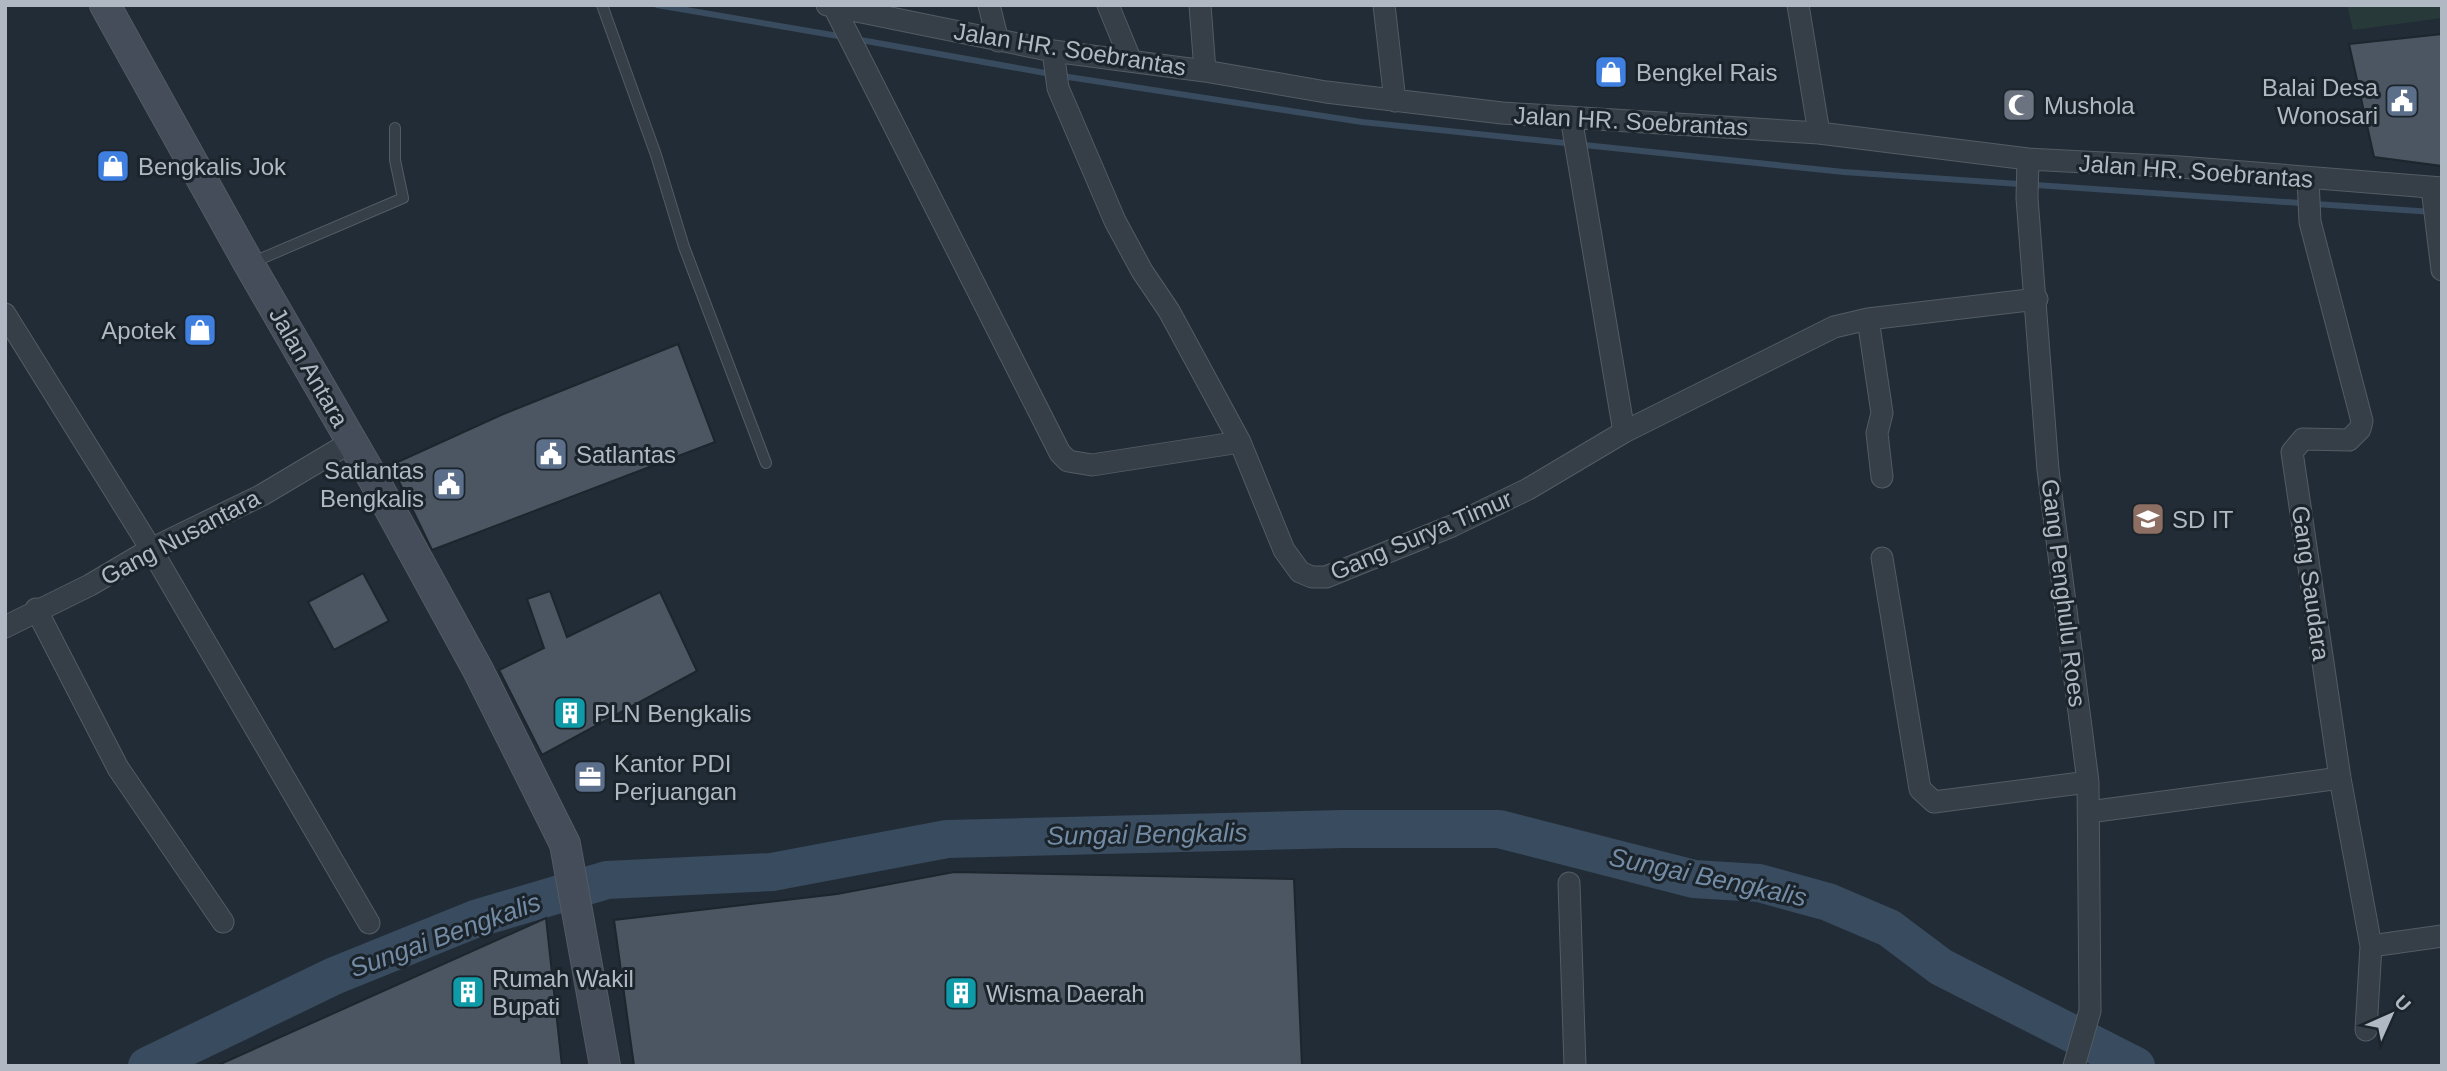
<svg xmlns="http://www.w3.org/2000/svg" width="2447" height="1071" font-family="Helvetica,sans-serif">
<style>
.green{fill:#273a39}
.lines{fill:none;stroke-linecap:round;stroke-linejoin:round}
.stream{stroke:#394b5e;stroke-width:6}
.river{stroke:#394b5e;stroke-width:38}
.building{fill:#4b5662;stroke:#1d252d;stroke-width:2}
.lane-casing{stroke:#535c64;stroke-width:12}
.street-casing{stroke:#535c64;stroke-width:23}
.secondary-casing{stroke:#535c64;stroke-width:32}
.lane{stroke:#363e47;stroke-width:10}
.street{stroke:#363e47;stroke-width:21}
.secondary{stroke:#444d59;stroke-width:30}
.labels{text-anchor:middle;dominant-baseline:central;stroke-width:6;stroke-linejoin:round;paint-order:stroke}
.street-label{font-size:24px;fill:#b0b9c3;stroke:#1b232b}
.poi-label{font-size:24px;fill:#b0b9c3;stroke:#1b232b;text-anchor:start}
.water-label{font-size:26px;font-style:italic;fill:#738ba4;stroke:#1b232b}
</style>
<rect width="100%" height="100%" fill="#222c36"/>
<path class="green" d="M2347 5H2442V18L2353 30Z"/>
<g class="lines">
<path class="stream" d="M657 5 844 37
M855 39 1051 74
M1062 76 1362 122 1844 172 2433 212"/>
<path class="river" d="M147 1066 334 976 475 919 607 880 772 872 947 839 1343 829H1499L1694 879 1759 883 1828 902 1889 928 1941 967 2136 1066"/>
</g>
<path class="building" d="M2442 34V166L2374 157 2349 44Z
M678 344 715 442 432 550 391 465 501 415Z
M363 573 389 621 334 650 308 602Z
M550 591 567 637 660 592 697 671 542 755 499 670 544 648 527 599Z
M954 872 1294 879 1302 1066H634L614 920 837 894Z
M546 918 562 1066H216Z"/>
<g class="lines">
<defs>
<path id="lane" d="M602 5 656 155 684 247 766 463
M251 263 403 198 395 160V128"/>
<path id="street" d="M827 5 1053 51 1205 71 1326 92 1502 113 1819 133 2028 159 2180 167 2442 188
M989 5 998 41
M1108 5 1131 61
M1200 5 1205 71
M1384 5 1395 101
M1798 5 1819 133
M834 7 1060 453 1068 461 1092 465 1240 442
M1053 51 1058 88 1115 221 1142 271 1169 311 1240 442 1284 550 1300 572 1312 577H1326L1452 526 1528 489 1624 432 1834 327 1868 319 2037 299
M1571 117 1624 432
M2028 159 2027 198 2048 470 2088 782 2090 1011 2074 1066
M2308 179 2310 222 2362 421 2360 429 2349 440 2303 439 2292 452 2340 778 2371 946 2366 1030
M2432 188 2442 270
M5 314 151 549 369 923
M1868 319 1882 413 1877 433 1882 477
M1882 558 1920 789 1934 802 2088 782
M36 609 118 768 223 922
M5 627 90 585 151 549 262 495 351 442
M2089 812 2340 778
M1569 883 1575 1066
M2371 946 2442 936"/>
<path id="secondary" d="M105 5 249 264 374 480 478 670 565 844 605 1066"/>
</defs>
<use href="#lane" class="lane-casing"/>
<use href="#street" class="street-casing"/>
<use href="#secondary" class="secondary-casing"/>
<use href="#lane" class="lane"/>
<use href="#street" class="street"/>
<use href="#secondary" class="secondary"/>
</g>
<defs>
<symbol id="shop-square" viewBox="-11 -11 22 22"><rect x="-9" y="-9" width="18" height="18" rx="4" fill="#3f7fe0" stroke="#1b232b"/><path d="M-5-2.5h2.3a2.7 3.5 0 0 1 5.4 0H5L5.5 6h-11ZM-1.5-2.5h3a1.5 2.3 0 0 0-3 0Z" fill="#fff"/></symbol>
<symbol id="civic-square" viewBox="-11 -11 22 22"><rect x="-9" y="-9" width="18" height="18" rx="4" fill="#5c6f8a" stroke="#1b232b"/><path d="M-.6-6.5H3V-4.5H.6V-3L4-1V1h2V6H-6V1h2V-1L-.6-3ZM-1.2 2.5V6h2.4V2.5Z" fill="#fff"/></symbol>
<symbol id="mosque-square" viewBox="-11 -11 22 22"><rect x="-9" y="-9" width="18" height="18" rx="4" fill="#6b7280" stroke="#1b232b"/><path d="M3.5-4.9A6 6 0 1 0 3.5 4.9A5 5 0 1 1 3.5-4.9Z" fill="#fff"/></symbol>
<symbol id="school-square" viewBox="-11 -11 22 22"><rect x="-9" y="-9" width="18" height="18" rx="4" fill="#8d6e63" stroke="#1b232b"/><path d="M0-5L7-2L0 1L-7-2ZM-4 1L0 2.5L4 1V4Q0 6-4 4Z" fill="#fff"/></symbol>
<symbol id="building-square" viewBox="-11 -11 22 22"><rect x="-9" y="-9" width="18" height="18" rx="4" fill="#0f9aa8" stroke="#1b232b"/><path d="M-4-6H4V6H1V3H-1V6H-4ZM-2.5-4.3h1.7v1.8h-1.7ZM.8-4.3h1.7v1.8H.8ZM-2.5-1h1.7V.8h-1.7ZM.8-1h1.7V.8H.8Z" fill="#fff"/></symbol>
<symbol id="office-square" viewBox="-11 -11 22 22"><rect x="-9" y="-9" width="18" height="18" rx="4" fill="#5c6f8a" stroke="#1b232b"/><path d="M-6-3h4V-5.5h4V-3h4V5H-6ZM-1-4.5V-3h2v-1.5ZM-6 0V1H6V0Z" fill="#fff"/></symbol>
</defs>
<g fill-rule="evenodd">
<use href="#shop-square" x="1592" y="53" width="38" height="38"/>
<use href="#civic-square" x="2383" y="82" width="38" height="38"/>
<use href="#mosque-square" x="2000" y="86" width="38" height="38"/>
<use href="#shop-square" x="94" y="147" width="38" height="38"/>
<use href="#shop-square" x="181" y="311" width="38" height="38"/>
<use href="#civic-square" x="532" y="435" width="38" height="38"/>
<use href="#civic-square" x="430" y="465" width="38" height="38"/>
<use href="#school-square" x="2129" y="500" width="38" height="38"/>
<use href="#building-square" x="551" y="694" width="38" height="38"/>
<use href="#office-square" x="571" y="758" width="38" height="38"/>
<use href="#building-square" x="449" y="973" width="38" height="38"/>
<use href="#building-square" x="942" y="974" width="38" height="38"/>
</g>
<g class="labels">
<g class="street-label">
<text transform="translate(1070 49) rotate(9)">Jalan HR. Soebrantas</text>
<text transform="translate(1631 121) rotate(3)">Jalan HR. Soebrantas</text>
<text transform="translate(2196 171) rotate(4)">Jalan HR. Soebrantas</text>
<text transform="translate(309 367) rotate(60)">Jalan Antara</text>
<text transform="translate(1421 535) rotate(-23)">Gang Surya Timur</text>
<text transform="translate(180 537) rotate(-28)">Gang Nusantara</text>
<text transform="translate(2311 583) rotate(82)">Gang Saudara</text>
<text transform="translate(2064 593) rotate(83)">Gang Penghulu Roes</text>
</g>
<g class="poi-label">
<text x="1636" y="72">Bengkel Rais</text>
<text x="2378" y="87" text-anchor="end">Balai Desa<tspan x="2378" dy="28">Wonosari</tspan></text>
<text x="2044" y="105">Mushola</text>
<text x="138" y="166">Bengkalis Jok</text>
<text x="176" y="330" text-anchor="end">Apotek</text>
<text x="576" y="454">Satlantas</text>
<text x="424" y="470" text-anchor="end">Satlantas<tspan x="424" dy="28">Bengkalis</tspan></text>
<text x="2172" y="519">SD IT</text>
<text x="594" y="713">PLN Bengkalis</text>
<text x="614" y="763">Kantor PDI<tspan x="614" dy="28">Perjuangan</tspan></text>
<text x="492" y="978">Rumah Wakil<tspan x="492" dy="28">Bupati</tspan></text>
<text x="986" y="993">Wisma Daerah</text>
</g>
<g class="water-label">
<text transform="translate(1147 834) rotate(-1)">Sungai Bengkalis</text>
<text transform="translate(1708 877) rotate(12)">Sungai Bengkalis</text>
<text transform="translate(445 935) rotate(-20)">Sungai Bengkalis</text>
</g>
</g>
<rect width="2447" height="1071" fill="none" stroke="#b0b9c3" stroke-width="14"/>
<g transform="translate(2391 1015) rotate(45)" stroke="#1b232b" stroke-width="5" paint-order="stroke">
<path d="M0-5L12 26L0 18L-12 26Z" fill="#b0b9c3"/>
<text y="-10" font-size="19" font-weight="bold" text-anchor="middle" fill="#b0b9c3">U</text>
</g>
</svg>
